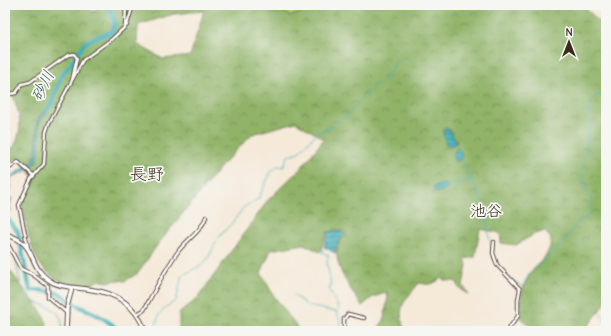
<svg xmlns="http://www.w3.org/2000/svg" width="611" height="336" font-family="'Comic Neue','Klee One',sans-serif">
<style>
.grass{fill:#b6d176;stroke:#787e4a}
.forest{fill:url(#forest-crowns);stroke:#666e42;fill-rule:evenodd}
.water{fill:url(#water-rules);stroke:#3c6c6a}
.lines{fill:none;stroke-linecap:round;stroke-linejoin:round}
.stream{stroke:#3eafb7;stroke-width:1}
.river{stroke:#3eafb7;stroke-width:4.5}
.minor-casing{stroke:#57473a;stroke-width:4.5}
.major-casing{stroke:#57473a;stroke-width:5.5}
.minor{stroke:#fff;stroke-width:2.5}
.major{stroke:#fff;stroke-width:3.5}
.labels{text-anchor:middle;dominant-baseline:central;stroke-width:3.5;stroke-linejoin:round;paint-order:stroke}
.water-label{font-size:16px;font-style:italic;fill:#3c5f5b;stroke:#f6f6f2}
.neighbourhood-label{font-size:16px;fill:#3b2a1e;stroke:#f6f6f2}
.quarter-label{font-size:17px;fill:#3b2a1e;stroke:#f6f6f2}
</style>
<defs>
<pattern id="forest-crowns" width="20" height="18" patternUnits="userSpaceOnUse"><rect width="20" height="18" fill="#90b367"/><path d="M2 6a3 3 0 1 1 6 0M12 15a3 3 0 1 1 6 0" fill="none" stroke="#779254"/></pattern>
<pattern id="water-rules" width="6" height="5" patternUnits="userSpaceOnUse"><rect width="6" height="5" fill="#3eafb7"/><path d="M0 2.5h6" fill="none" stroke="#358f94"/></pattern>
</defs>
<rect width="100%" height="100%" fill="#f6f6f2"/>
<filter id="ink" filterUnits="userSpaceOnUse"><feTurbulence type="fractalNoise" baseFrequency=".025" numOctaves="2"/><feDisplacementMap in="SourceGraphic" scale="8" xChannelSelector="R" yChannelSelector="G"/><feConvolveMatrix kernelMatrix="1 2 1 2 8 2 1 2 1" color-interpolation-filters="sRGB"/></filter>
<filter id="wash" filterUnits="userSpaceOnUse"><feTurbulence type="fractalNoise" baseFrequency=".012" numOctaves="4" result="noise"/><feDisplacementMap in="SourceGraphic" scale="16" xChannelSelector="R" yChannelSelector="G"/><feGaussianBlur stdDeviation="0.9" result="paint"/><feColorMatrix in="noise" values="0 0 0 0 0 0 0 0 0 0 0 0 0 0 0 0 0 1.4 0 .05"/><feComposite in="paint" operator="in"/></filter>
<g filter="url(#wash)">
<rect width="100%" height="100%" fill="#f5e9d8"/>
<path class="grass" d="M265 5H308L303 24Z"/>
<path class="forest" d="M5 5H88L92 12 103 5H275L290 16 300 13 302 5H582L606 28V301L604 305 584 331H530L529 325 521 319C519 303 521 291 529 276 538 260 549 260 551 239L545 231 535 234 516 245 501 243 500 233 480 229 475 257 465 259 467 265 463 285 469 295 458 287 457 282C451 280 446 282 441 278 433 285 429 285 419 283 404 302 396 306 405 331H376L384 320 388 296 386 293 373 297 362 306C352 291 328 260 340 241 341 239 345 237 346 235L345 232 337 230 327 232 320 252 304 244 271 250 261 273 274 296 300 331H179V313L197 299 268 200 301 168 324 139 296 122 252 134 222 165 158 244 138 273 125 281 118 280 108 282 98 280 92 285C84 285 75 285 67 283 31 273 30 237 22 205L35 179 18 158 5 167V147L12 149C24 133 20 114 13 96L5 95ZM204 11 190 56 163 59 137 44 138 25 174 14Z
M5 264 41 311 47 323 45 331H5Z"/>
<path class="water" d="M49 107 50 108 39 123V155L36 163 30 169 11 178 9 198H12L10 206 11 211 5 216V180L33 162 36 154 37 121 43 112Z
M445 128 450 130 457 143 450 146 446 144 443 132Z
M457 147 461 152 462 159 455 162 453 155Z
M446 184 448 189 434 193V186Z
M338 231 345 234 339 241 335 253 324 247 328 232Z"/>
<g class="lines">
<path class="stream" d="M462 162C468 178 479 191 484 208 488 220 487 232 491 244 493 250 491 255 495 262
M446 185 470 180
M323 249 322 252 328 255 327 263 331 286 329 289 339 309 336 312 339 318 342 331
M16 261C16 265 22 290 24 293 39 312 63 299 62 331
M512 279 522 287
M294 295 308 306 336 312
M520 295 522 287 530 273 562 245 578 221 590 214 591 200 585 188 582 169 589 133 590 102 594 97 606 94
M601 314 606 323
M515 322 519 317V310
M154 331 159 315 166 307 176 301 182 275 201 266 209 257 217 239 232 223 244 207 258 199 271 172 278 166 283 167 288 156 299 152 317 133 333 126 348 114 365 95 382 82 400 56"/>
<path class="river" d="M46 111 52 103 62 74 70 66 73 59 86 42 96 37 112 32 115 23 109 5
M5 216 18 232 30 290C40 290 50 291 60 294 65 296 69 301 73 303 89 312 106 316 118 331"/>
</g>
</g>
<g filter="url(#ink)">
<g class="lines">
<defs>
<path id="minor" d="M125 27 126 5
M5 91 10 94 16 93 22 84 30 82 68 55 74 54 77 58 72 80
M5 171 18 162 34 176
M5 239 21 269 32 274 48 286V297L67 313
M494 242 493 253 497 265 520 289 518 300V316L507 331
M28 248 19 205 31 179 44 164 46 132 49 123 83 60 112 39 127 25 133 5
M137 314 144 310C153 293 166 268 177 253 185 241 202 231 206 217
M344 331V319L348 314 364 318"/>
<path id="major" d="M5 234C41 244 24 267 54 283 65 288 76 287 87 289 115 292 136 304 145 331
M66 331 67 307 72 288"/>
</defs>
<use href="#minor" class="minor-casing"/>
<use href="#major" class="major-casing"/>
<use href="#minor" class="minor"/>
<use href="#major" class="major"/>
</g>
</g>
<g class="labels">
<g class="water-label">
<text transform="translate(43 86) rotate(-64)">砂川</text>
</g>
<g class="neighbourhood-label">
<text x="486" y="211">池谷</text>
</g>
<g class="quarter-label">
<text x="147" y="174">長野</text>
</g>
</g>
<rect width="611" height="336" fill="none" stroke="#f6f6f2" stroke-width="20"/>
<g transform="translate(569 42)" stroke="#f6f6f2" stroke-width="3" paint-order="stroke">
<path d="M0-3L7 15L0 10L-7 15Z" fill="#3b2a1e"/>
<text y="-6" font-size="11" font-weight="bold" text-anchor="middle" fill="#3b2a1e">N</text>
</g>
</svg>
